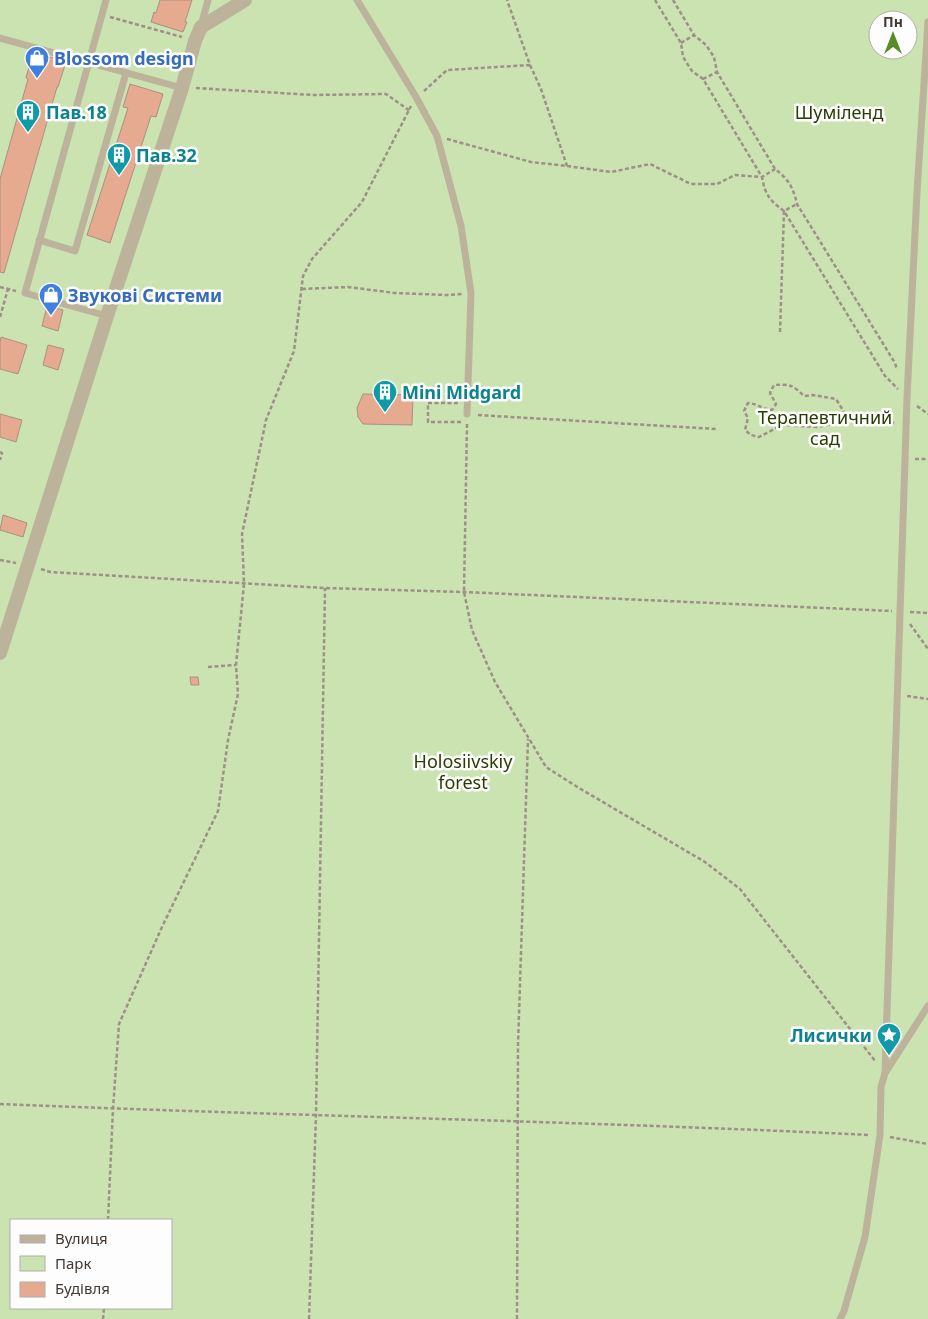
<svg xmlns="http://www.w3.org/2000/svg" width="928" height="1319" font-family="'Noto Sans',sans-serif">
<style>
.green{fill:#cbe2b1;fill-rule:evenodd}
.building{fill:#e5aa8f;stroke:#a89186}
.lines{fill:none;stroke-linecap:round;stroke-linejoin:round}
.path{stroke:#9d9087;stroke-width:2.5;stroke-dasharray:4 2.5;stroke-linecap:butt}
.lane{stroke:#bdb39a;stroke-width:7}
.street{stroke:#bdb39a;stroke-width:14}
.labels{text-anchor:middle;dominant-baseline:central;stroke-width:5;stroke-linejoin:round;paint-order:stroke}
.shop-label{font-size:18px;font-weight:bold;fill:#366cbe;stroke:#fdfdfd;text-anchor:start}
.culture-label{font-size:18px;font-weight:bold;fill:#0d838f;stroke:#fdfdfd;text-anchor:start}
.park-label{font-size:18px;fill:#283e00;stroke:#fdfdfd}
</style>
<rect width="100%" height="100%" fill="#feece0"/>
<path class="green" d="M0 0H928V1319H0ZM878 20H908V50H878ZM11 1220H171V1308H11Z"/>
<path class="building" d="M160 0H192L185 22H187L183 32 151 22 154 12 156 13Z
M33 52 66 62 58 87H57L4 273 0 272V179L28 79 26 78Z
M130 84 163 94 156 117 151 116 110 243 87 235 128 108 123 107Z
M47 306 63 310 58 331 42 326Z
M1 337 27 345 18 374 0 369V342Z
M48 345 64 349 58 370 43 365Z
M363 394 413 395 412 425 363 424 358 417 357 408Z
M0 414 22 420 16 442 0 437Z
M3 515 27 523 23 537 0 530Z
M190 677H198L199 685H191Z"/>
<g class="lines">
<path class="path" d="M655 0 681 43 683 57 692 71 703 79 762 177C765 194 769 200 784 211L885 376 898 389
M673 0 694 35 706 45 714 57 717 72 775 169C789 180 793 187 797 204L895 363 897 370
M110 17 182 37
M681 43 694 35
M530 65 541 89 567 166
M703 79 717 72
M196 88 314 95 386 94 410 111
M424 91 447 70 530 65 507 0
M447 139 531 162 567 166 611 172 650 164 691 184H717L735 175 762 177 775 169
M0 287 16 291
M302 289 348 287 395 293 447 295 462 294
M0 317 8 289
M780 332 784 211 797 204
M458 403H428V422H461
M917 406 928 414
M478 415 716 429
M849 420 818 427 782 425 759 437 751 435 745 430 748 418 744 411 748 403C759 404 761 409 772 410L776 404 770 393 774 385C790 384 793 385 804 396L813 395 836 399 849 420 896 423
M467 424 464 592 472 630 495 682 546 767 579 788 705 862 740 889 876 1062
M0 452 2 453 0 460
M915 459H928
M0 560 16 563
M41 569 50 572 325 588 464 592 892 611
M910 612 928 613
M910 624 928 649
M208 667 236 665
M907 696 928 699
M0 1104C290 1116 580 1121 870 1135
M890 1137 928 1144
M108 1220 113 1109 119 1024 162 927 218 811 228 740 238 694 236 665 244 584 242 534 266 420 294 351 303 276 312 259 362 202 411 106
M103 1319 104 1308
M309 1319 316 1115 325 588
M517 1319 518 1045 528 739"/>
<path class="lane" d="M106 0 25 293 107 316
M357 0 416 97 437 136 461 226 471 293 467 414
M201 26 208 0
M0 38 182 88
M39 240 75 251 126 73
M885 1073 907 398 917 192 928 22
M840 1319 844 1311 865 1237 880 1135 881 1087 885 1073 928 1006"/>
<path class="street" d="M0 653 107 316 182 88 195 41 201 27 245 0"/>
</g>
<defs>
<symbol id="shop-pin" viewBox="-11 -11 22 30"><path d="M0 17L-7.5 6A9.5 9.5 0 1 1 7.5 6Z" fill="#3f7fe0" stroke="#fdfdfd"/><path d="M-5-2.5h2.3a2.7 3.5 0 0 1 5.4 0H5L5.5 6h-11ZM-1.5-2.5h3a1.5 2.3 0 0 0-3 0Z" fill="#fff"/></symbol>
<symbol id="building-pin" viewBox="-11 -11 22 30"><path d="M0 17L-7.5 6A9.5 9.5 0 1 1 7.5 6Z" fill="#0f9aa8" stroke="#fdfdfd"/><path d="M-4-6H4V6H1V3H-1V6H-4ZM-2.5-4.3h1.7v1.8h-1.7ZM.8-4.3h1.7v1.8H.8ZM-2.5-1h1.7V.8h-1.7ZM.8-1h1.7V.8H.8Z" fill="#fff"/></symbol>
<symbol id="sight-pin" viewBox="-11 -11 22 30"><path d="M0 17L-7.5 6A9.5 9.5 0 1 1 7.5 6Z" fill="#0f9aa8" stroke="#fdfdfd"/><path d="M0-6L1.8-2.2L6-1.7L2.9 1.2L3.7 5.4L0 3.3L-3.7 5.4L-2.9 1.2L-6-1.7L-1.8-2.2Z" fill="#fff"/></symbol>
</defs>
<g fill-rule="evenodd">
<use href="#shop-pin" x="23" y="44" width="28" height="38"/>
<use href="#building-pin" x="14" y="98" width="28" height="38"/>
<use href="#building-pin" x="105" y="141" width="28" height="38"/>
<use href="#shop-pin" x="37" y="281" width="28" height="38"/>
<use href="#building-pin" x="371" y="378" width="28" height="38"/>
<use href="#sight-pin" x="875" y="1021" width="28" height="38"/>
</g>
<g class="labels">
<g class="shop-label">
<text x="54" y="58">Blossom design</text>
<text x="68" y="295">Звукові Системи</text>
</g>
<g class="culture-label">
<text x="46" y="112">Пав.18</text>
<text x="136" y="155">Пав.32</text>
<text x="402" y="392">Mini Midgard</text>
<text x="872" y="1035" text-anchor="end">Лисички</text>
</g>
<g class="park-label">
<text x="839" y="112">Шуміленд</text>
<text x="825" y="417">Терапевтичний<tspan x="825" dy="21">сад</tspan></text>
<text x="463" y="761">Holosiivskiy<tspan x="463" dy="21">forest</tspan></text>
</g>
</g>
<rect x="10" y="1219" width="162" height="90" fill="#fdfdfd" stroke="#b2aeac"/>
<rect x="20" y="1235" width="25" height="8" fill="#bdb39a" stroke="#b2aeac"/>
<text x="55" y="1244" font-size="15" fill="#413832">Вулиця</text>
<rect x="20" y="1256" width="25" height="15" fill="#cbe2b1" stroke="#b2aeac"/>
<text x="55" y="1269" font-size="15" fill="#413832">Парк</text>
<rect x="20" y="1282" width="25" height="15" fill="#e5aa8f" stroke="#b2aeac"/>
<text x="55" y="1294" font-size="15" fill="#413832">Будівля</text>
<g transform="translate(893 35)"><circle r="24" fill="#fdfdfd" stroke="#b2aeac"/>
<path d="M0-4L9 19L0 12L-9 19Z" fill="#598c24"/>
<text y="-8" font-size="14" font-weight="bold" text-anchor="middle" fill="#413832">Пн</text>
</g>
</svg>
